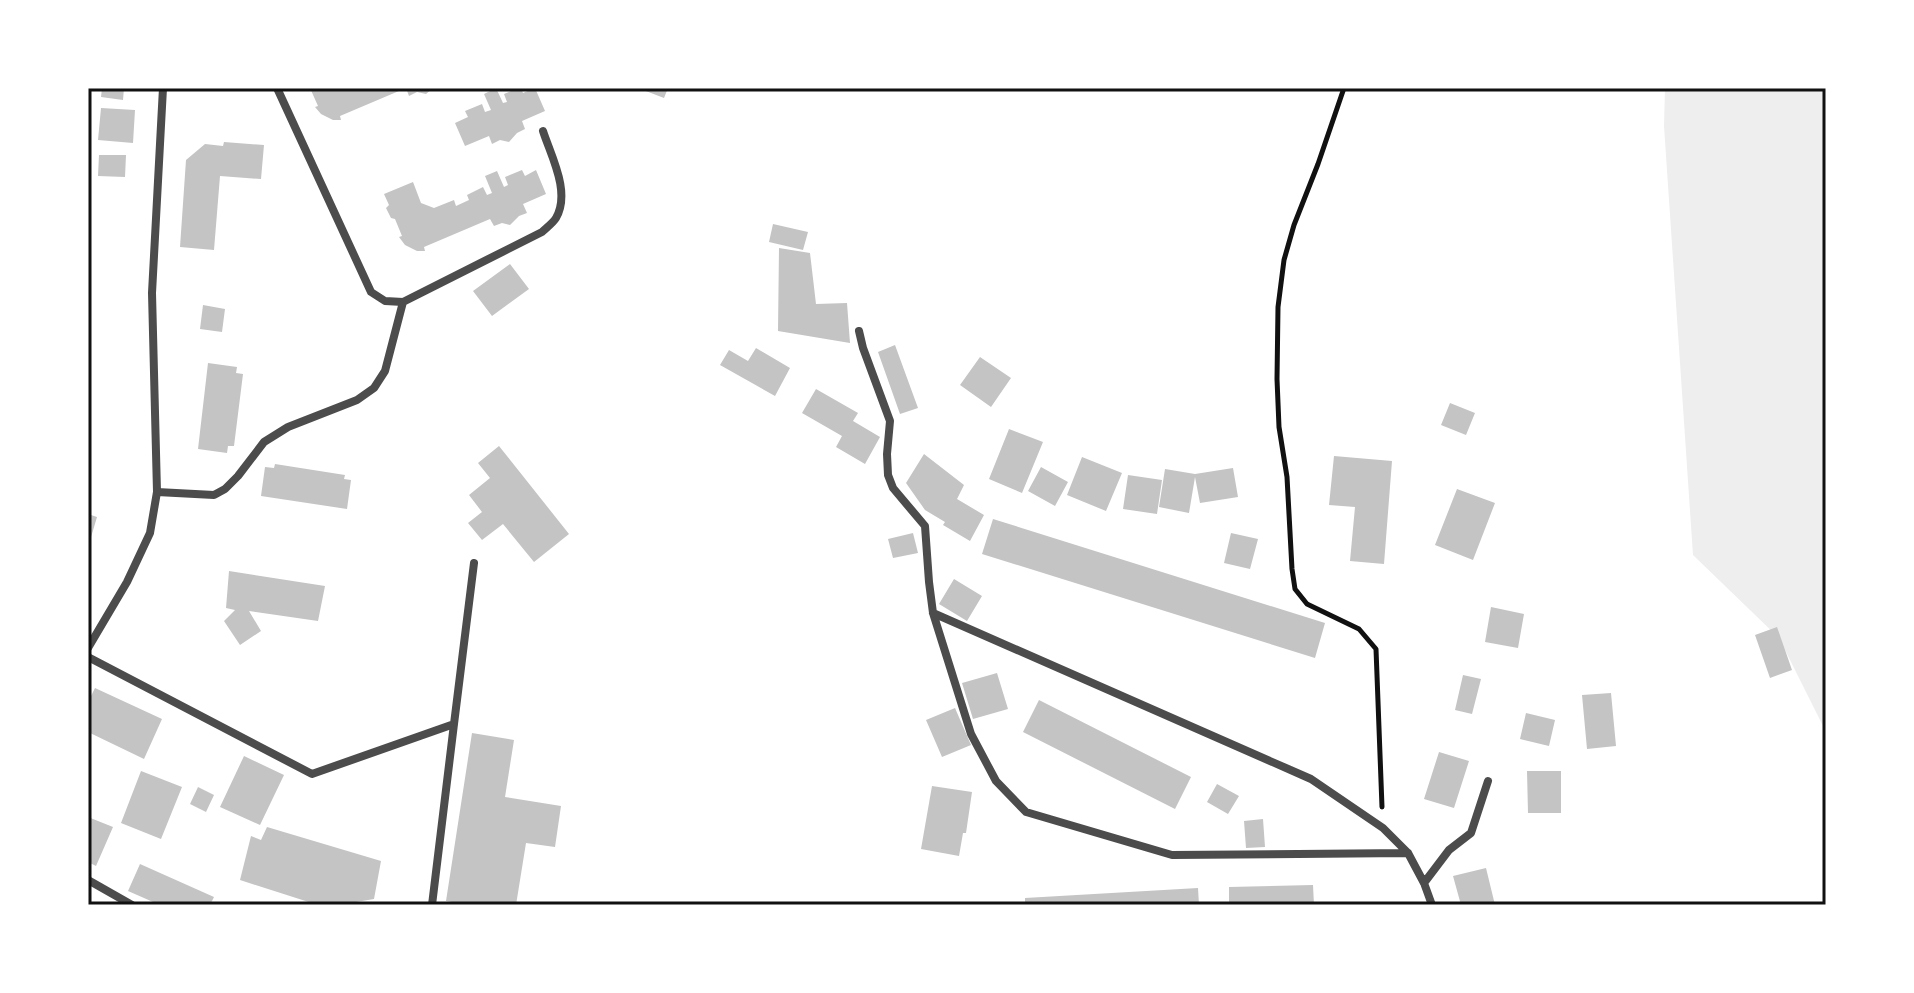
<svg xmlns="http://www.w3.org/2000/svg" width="1914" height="993" font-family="Overpass,sans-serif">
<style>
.green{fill:#eee}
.building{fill:#c4c4c4}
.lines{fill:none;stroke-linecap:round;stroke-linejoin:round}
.path{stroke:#111;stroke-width:5}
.minor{stroke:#4c4c4c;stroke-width:8}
.neatline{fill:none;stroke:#111;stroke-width:3}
</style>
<rect width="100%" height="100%" fill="#fff"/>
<path class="green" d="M1665 88H1826V732L1779 638 1693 555 1664 126Z"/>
<path class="building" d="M102 88H124L123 100 101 97Z
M310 88H406L340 116 341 120H333L321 114 315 107 318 106Z
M406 88H433L426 94 417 92 409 96Z
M496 88 503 103 507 102 504 94 518 88H521L523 93 535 88 545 111 522 121 525 129 517 133 509 142 500 140 492 144 489 136 465 146 455 123 468 117 465 111 482 104 485 112 491 110 484 94Z
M638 88H668L664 98Z
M101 108 135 110 133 143 98 140Z
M224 142 264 145 261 179 220 176 214 250 180 247 186 160 205 144 223 146Z
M99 155H126L125 177 98 176Z
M522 170 525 176 536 170 546 194 523 204 527 213 519 216 510 225 502 223 494 226 490 219 424 247 425 251H417L405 245 399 237 402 236 395 219 391 218 386 208 389 205 384 194 413 182 421 203 434 208 454 200 456 206 469 200 467 195 483 187 487 195 492 193 485 176 497 171 504 187 508 185 505 177Z
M773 224 808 232 803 250 769 242Z
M779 248 810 253 816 304 847 303 850 343 778 331Z
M510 264 529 289 492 316 473 291Z
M203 305 225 309 222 332 200 329Z
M895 345 918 408 900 414 878 352Z
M756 348 790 368 775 396 720 365 729 350 748 361Z
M980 357 1011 378 991 407 960 385Z
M208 363 237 367 236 373 243 374 234 446H228L227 453 198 449Z
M816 389 858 413 853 421 880 437 865 464 836 447 842 436 802 413Z
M1450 403 1475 413 1466 435 1441 425Z
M1009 429 1043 442 1022 493 989 479Z
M499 446 569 534 534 562 503 524 482 540 468 523 482 512 469 495 490 478 478 463Z
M924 454 964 485 957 499 984 515 970 541 943 525 945 522 925 510 906 483Z
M1334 456 1392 461 1384 564 1350 561 1355 507 1329 505Z
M1082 457 1122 473 1106 511 1067 495Z
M275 464 345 475 344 479 351 480 347 509 261 496 265 467 274 468Z
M1041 467 1068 482 1055 506 1028 491Z
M1233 468 1238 497 1200 503 1195 477 1189 513 1159 507 1165 469 1195 474Z
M1128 475 1162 480 1157 514 1123 509Z
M1457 489 1495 503 1473 560 1435 545Z
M88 514 97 517 89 544H88Z
M993 519 1325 623 1315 658 982 554Z
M913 533 918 553 893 558 888 539Z
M1231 533 1258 539 1250 569 1224 563Z
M229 571 325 586 318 621 249 611 261 631 240 645 224 621 235 610 226 608Z
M954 579 982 596 967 621 939 604Z
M1491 607 1524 614 1518 648 1485 642Z
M1777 627 1792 670 1770 678 1755 635Z
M997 673 1008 709 973 719 962 683Z
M1463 675 1481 679 1472 714 1455 710Z
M95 688 162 719 144 759 88 732V702Z
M1611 693 1616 746 1587 749 1582 695Z
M1039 700 1191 777 1175 809 1023 732Z
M955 708 971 745 942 757 926 720Z
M1526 713 1555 720 1549 746 1520 739Z
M472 733 514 740 505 797 561 806 555 847 526 843 516 905H470L446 901Z
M1439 752 1469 761 1454 808 1424 799Z
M244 756 284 775 260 825 220 807Z
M141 771 182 787 161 839 121 823Z
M1527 771H1561V813H1528Z
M1217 784 1239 796 1228 814 1207 802Z
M932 786 972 792 966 833H963L959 856 921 849Z
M198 787 214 795 206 812 190 804Z
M88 817 113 827 96 866 88 862Z
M1263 819 1265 847 1246 848 1244 821Z
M267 827 381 861 374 899 356 902 354 905H318L240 880 251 836 261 840Z
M140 864 214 897 210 905H160L128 891Z
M1486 868 1495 905H1461L1453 876Z
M1313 885 1314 905H1229V887Z
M1198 888 1199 905H1025V898Z"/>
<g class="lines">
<path class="path" d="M1344 88 1318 164 1294 225 1284 260 1278 307 1277 379 1279 427 1287 477 1292 569 1295 589 1307 604 1359 629 1376 649 1382 807"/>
<path class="minor" d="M277 88 371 292 385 301 403 302 542 232C546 228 553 223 556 218 571 192 551 156 543 131
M859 331 863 348 890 421 887 454 888 475 893 488 925 526 929 582 933 613 971 734 996 781 1026 812 1172 855 1408 853
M157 492 214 495 225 489 238 476 264 442 288 427 357 400 374 388 385 371 403 302
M933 613 1311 779 1383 828 1408 853 1424 883 1432 905
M88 648 127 582 150 533 157 492 152 293 163 88
M88 657 312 774 454 724 432 905
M454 724 474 563
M88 880 132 905
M1424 883 1449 850 1471 833 1488 781"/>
</g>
<rect width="1914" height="993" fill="none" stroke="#ffffff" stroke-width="180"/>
<rect x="90" y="90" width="1734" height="813" class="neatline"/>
</svg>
